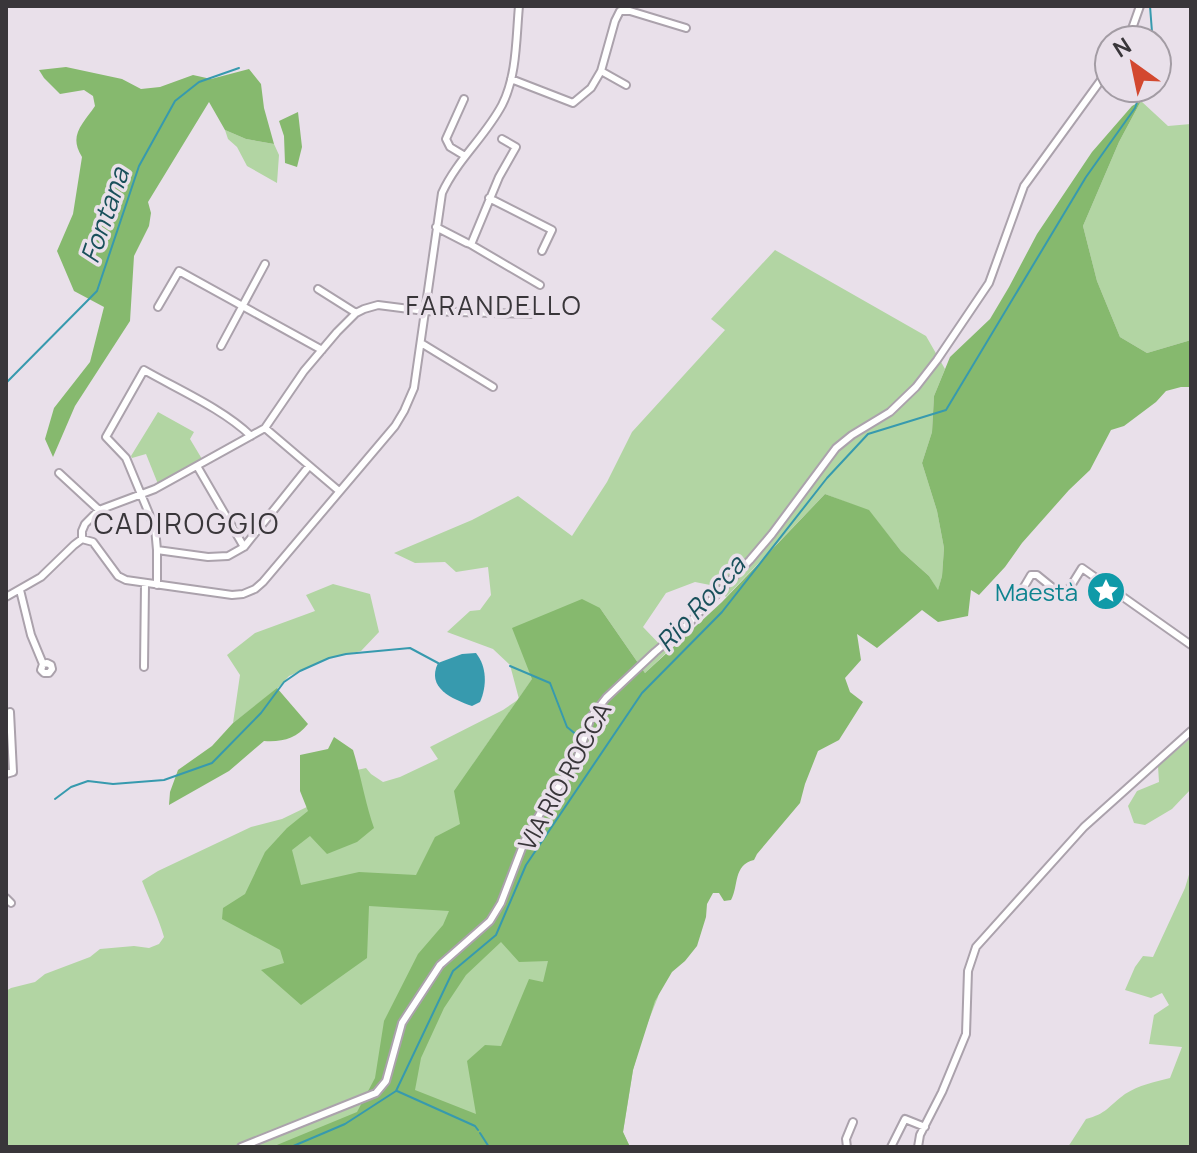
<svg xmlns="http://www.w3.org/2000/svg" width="1197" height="1153" font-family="Manrope,sans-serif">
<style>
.green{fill:#b2d5a3}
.forest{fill:#86b96e;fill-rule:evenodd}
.water{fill:#379aae}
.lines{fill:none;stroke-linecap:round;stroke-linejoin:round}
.stream{stroke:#379aae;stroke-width:2}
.street-casing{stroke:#aba2ac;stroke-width:10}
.street{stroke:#fff;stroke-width:6}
.labels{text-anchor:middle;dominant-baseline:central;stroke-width:7;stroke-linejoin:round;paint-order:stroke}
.culture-label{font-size:24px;fill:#0d838f;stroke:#e9e0ea;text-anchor:end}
.street-label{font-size:24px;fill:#39363a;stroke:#e9e0ea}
.water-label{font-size:26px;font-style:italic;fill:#19505b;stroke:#e9e0ea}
.neighbourhood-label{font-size:26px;letter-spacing:2px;fill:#39363a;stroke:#e9e0ea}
.quarter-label{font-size:28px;letter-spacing:2px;fill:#39363a;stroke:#e9e0ea}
</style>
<rect width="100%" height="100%" fill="#e9e0ea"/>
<path class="green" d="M1141 101 1168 126 1191 124V340L1147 353 1120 337 1097 281 1083 226 1119 142Z
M225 130 246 139 274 144 279 155 277 183 247 166 237 147 228 139Z
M775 250 926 336 945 369 934 396 932 432 922 463 937 511 944 548 942 576 938 591 929 576 901 551 869 511 825 494 726 597 715 586 695 582 666 593 643 627 667 652 645 673 600 608 533 678 473 764 662 976 658 997 642 1037 633 1070 623 1132 630 1147H6V991L11 988 35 982 45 974 90 957 100 949 134 946 149 948 159 944 164 937C159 919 149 899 142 881L158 871 251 827 282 819 311 805 357 770 366 768 371 774 383 782 400 777 438 759 430 747 503 710 519 699 510 665 493 649 447 632 470 611 480 610 491 595 488 567 456 572 445 562 415 563 394 553 472 520 518 496 572 536 607 482 632 432 725 330 711 319Z
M158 412 194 432 190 439 202 459 158 484 146 454 132 458 131 456Z
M333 584 370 594 379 632 361 651 329 658 289 676 277 689 233 723 240 675 227 655 255 633 315 611 306 595Z
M1191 738V789L1172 809 1145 825 1134 823 1128 806 1137 791 1159 782 1158 766Z
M1191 868V1147H1068L1086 1119C1106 1114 1109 1106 1125 1094 1139 1085 1154 1082 1170 1078L1182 1047 1149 1044 1154 1015 1169 1005 1162 993 1151 998 1125 990 1135 967 1143 956 1153 957 1185 888Z"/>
<path class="forest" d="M66 67 122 79 141 89 160 87 193 75 211 79 249 69 261 84 264 108 274 144 246 139 225 130 209 102 148 202 151 213 149 226 134 256 130 321 75 406 53 457 45 439 54 408 90 362 104 307 74 291 57 251 73 214 82 157C68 135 83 124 95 106L93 96 84 90 60 94 44 78 39 70Z
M1141 101 1119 142 1083 226 1097 281 1120 337 1147 353 1191 340V387H1181L1166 391 1156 402 1124 426 1111 430 1090 470 1069 490 1022 543 1005 567 979 595 971 590 968 616 938 622 922 610 877 648 857 634 861 660 845 678 850 692 863 702 839 740 818 751 805 784 800 803 757 854 754 860C733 865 739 885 731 900L724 901 719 893H713L707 904 706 917 697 946 685 961 672 972 655 1001 633 1070 623 1132 630 1147H272L357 1112 375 1078 384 1021 418 954 443 925 449 911 369 906 367 958 301 1005 261 970 284 963 280 950 222 919 223 908 245 894 265 852 287 828 308 811 300 791V755L328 749 334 737 353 750C361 776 365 802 374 828L357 842 327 854 310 836 292 850 301 885 359 872 416 875 435 837 460 824 454 791 532 679 512 628 582 599 600 608 645 673 722 602 825 494 869 510 901 551 929 576 938 590 942 576 944 548 937 511 922 463 932 432 934 396 950 357 990 319 1009 287 1037 234 1092 152 1132 106ZM501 942 519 962 548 961 543 982 529 979 501 1046 485 1045 467 1061 476 1114 415 1090 421 1058 444 1008 466 975Z
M298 112 302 147 297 167 285 163 284 136 279 121Z
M277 688 308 724C296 739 283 742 264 741L229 771 169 805 170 792 178 770 212 746 233 723Z"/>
<path class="water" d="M476 653C487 667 487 686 480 702L472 706C452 699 426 688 438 663L462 654Z"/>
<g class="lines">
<path class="stream" d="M1150 6 1152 32 1154 40
M6 383 97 291 139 166 175 101 199 82 239 68
M510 666 550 683 567 727 578 736
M55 799 71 787 88 781 113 784 164 780 212 763 261 713 284 682 300 671 329 658 346 654 410 648 438 663
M397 1091 475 1126 478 1130
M480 1133 489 1147
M291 1147 345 1124 396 1091 453 971 496 935 526 865 642 693 722 612 827 478 868 434 946 410 1086 177 1135 108 1142 88"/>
<defs>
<path id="street" d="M1128 40 1140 6
M601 71 615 21 620 11H630L686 28
M511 79 573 103 591 88 601 71 626 85
M464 99 446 139 450 147 465 156
M489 198 552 230 542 251
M436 227 467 243 470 244 472 242 499 177 516 147 502 139
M470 244 540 285
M318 289 356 313
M158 307 179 271 322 350
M421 343 493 387
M221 346 265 264
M265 428 339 491
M197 466 244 547
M59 473 99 510
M82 539V531L85 524 99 510 155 489 265 428 304 371 337 332 356 313 364 309 378 305 425 311 530 314
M157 550 208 557 228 556 244 547 309 466
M157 585V550L155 528 126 458 106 437 144 370C179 390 223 409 251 436
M20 590 31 635 43 664 41 670 44 673H49L52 669 51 665 47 663 43 664
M1021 592 1031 575H1037L1064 597 1082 568 1191 645
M6 597 41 577 74 545 82 539 93 542 118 576 126 580 232 595 243 594 255 589 263 582 395 426 404 411 414 388 442 193C457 160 485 137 502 105 517 76 516 38 519 6
M144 667 145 584
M6 774 13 772 10 712
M6 898 11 903
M241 1147 376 1093 386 1081 402 1023 440 965 490 921 501 903 525 840 541 812 576 762 591 717 606 698 655 652 689 623 750 560 772 534 836 448 852 435 890 412 916 387 937 360 989 283 1024 186 1109 69
M847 1147 846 1139 853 1122
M891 1147 905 1119 925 1127
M918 1147 920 1135 942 1092 966 1034 968 971 976 947 1084 827 1191 731"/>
</defs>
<use href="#street" class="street-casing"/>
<use href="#street" class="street"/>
</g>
<defs>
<symbol id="sight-disc" viewBox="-11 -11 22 22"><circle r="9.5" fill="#0f9aa8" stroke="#e9e0ea"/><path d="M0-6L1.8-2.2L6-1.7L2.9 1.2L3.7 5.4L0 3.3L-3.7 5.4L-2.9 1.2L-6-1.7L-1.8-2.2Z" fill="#fff"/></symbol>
</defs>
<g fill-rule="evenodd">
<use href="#sight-disc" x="1084" y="569" width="44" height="44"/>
</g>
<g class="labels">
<g class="culture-label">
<text x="1078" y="591">Maestà</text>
</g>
<g class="street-label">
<text transform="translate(564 776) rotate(-61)">VIA RIO ROCCA</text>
</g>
<g class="water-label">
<text transform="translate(104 215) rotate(-71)">Fontana</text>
<text transform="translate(700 603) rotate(-48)">Rio Rocca</text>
</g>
<g class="neighbourhood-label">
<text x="494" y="305">FARANDELLO</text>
</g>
<g class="quarter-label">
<text x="187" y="523">CADIROGGIO</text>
</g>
</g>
<rect width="1197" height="1153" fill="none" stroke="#39363a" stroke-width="16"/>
<g transform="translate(1133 64) rotate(327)"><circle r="38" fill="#e9e0ea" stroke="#a39ca4" stroke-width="2"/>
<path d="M0-6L14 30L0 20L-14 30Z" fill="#d3482f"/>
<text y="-12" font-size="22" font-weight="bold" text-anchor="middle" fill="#39363a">N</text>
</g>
</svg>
